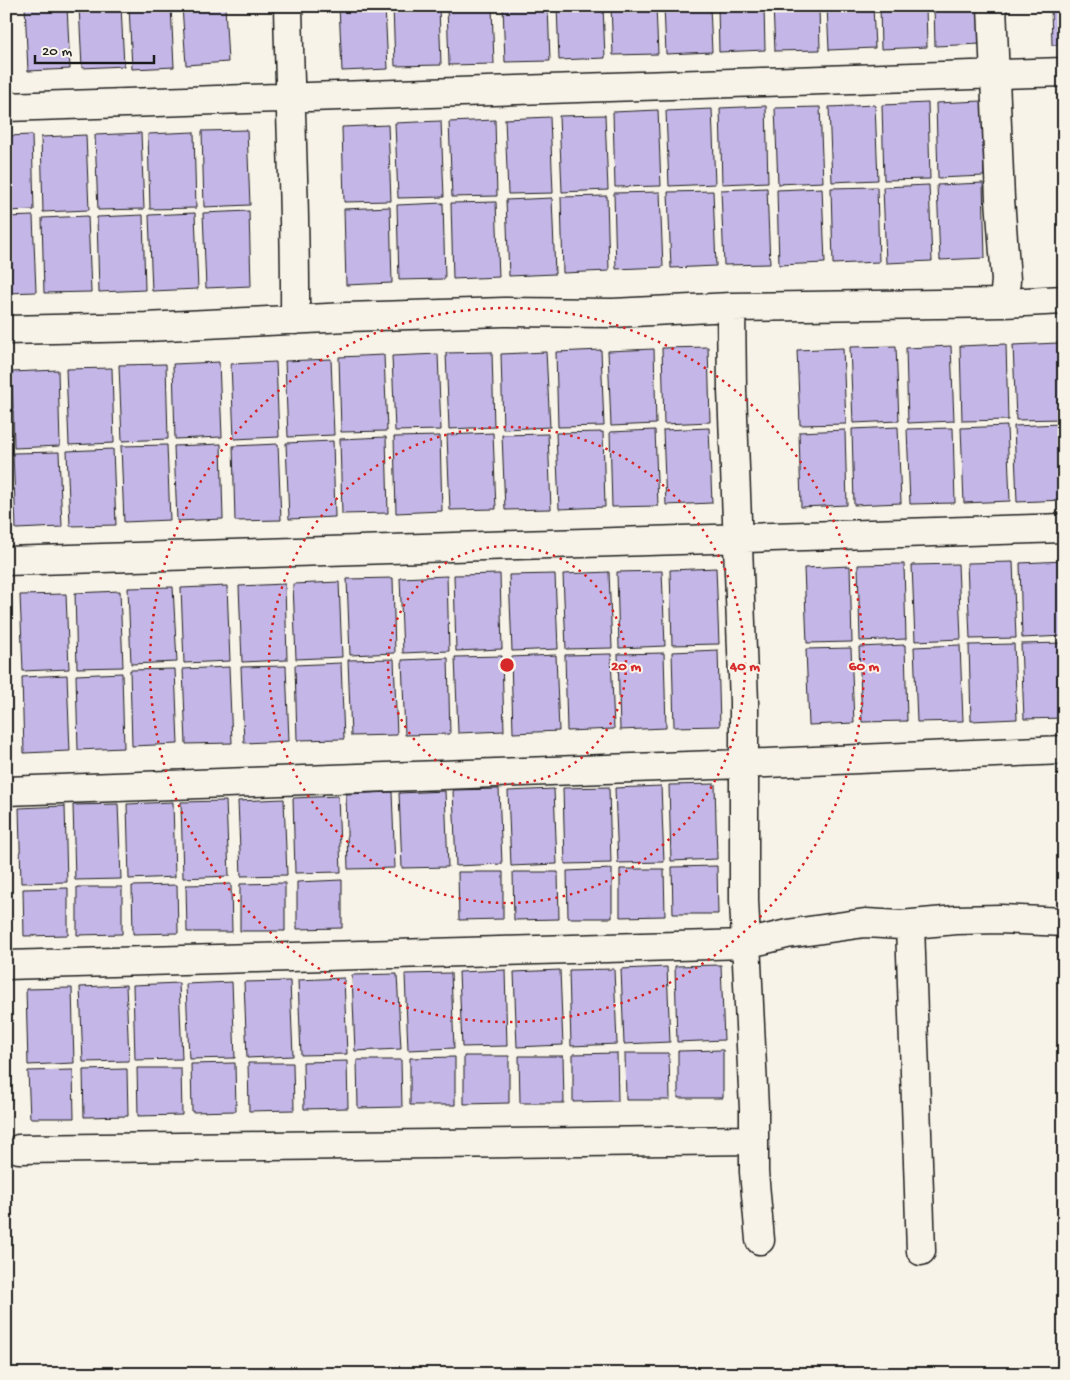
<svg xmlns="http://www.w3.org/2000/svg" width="1070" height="1380" font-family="'Gochi Hand',sans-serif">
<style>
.building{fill:#c4b7e8;stroke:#1c1c1c}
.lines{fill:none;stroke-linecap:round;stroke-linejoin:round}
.minor-casing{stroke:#1c1c1c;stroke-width:31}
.minor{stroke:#f7f3e8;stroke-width:28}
.ring{fill:none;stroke:#d62828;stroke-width:2.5;stroke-dasharray:2.5 5}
.centre{fill:#d62828;stroke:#f7f3e8;stroke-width:2.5}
.ring-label{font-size:15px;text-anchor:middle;font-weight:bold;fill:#d62828;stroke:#f7f3e8;stroke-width:4;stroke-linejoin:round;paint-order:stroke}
</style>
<rect width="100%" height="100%" fill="#f7f3e8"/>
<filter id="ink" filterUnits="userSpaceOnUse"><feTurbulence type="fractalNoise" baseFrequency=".02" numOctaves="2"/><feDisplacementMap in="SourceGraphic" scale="10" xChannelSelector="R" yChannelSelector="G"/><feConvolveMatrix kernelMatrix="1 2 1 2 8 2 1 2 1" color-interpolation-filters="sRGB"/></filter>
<g filter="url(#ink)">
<path class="building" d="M25 6H67L70 69 28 71Z
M79 6H121L124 66 82 68Z
M129 6H171L174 67 132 69Z
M182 6H225L228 62 186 65Z
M339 6H385L388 69 342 71Z
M393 6H439L441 65 395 66Z
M447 6H492L494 64 449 65Z
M503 6H548L550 61 505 62Z
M557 6H603L605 58 559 60Z
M611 6H656L658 54 613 55Z
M664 6H710L712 52 666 54Z
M718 6H764L765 50 719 52Z
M773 6H819L820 50 775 51Z
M827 6H873L875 48 829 50Z
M880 6H926L927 47 881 49Z
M934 6H980L981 44 935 46Z
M1051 6H1064V45H1052Z
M982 101 984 176 938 178 936 103Z
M928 103 930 179 884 180 882 105Z
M1064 103V179H1062L1060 104Z
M875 105 878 180 832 182 829 107Z
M766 106 768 182 722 184 720 108Z
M820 107 823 182 778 184 775 108Z
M712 109 715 184 669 186 666 111Z
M658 110 661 186 615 187 613 112Z
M605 115 608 190 562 192 559 116Z
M550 117 553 193 508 194 505 119Z
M495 120 497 196 452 197 449 122Z
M441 121 444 197 398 198 395 123Z
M388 125 391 201 344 202 342 127Z
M247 130 250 205 204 207 202 131Z
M194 132 196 208 150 209 148 134Z
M141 133 144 209 98 210 95 135Z
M32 135 34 210 6 211V136Z
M86 135 89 210 43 212 41 137Z
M983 183 985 258 940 260 937 185Z
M929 185 932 261 886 263 883 187Z
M1061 185H1064V254Z
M877 187 879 262 833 264 831 188Z
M767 188 770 264 724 265 721 190Z
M822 188 825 263 779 265 777 190Z
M713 191 716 266 671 268 668 192Z
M660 192 663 267 616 269 614 193Z
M607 196 609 271 563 273 561 197Z
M552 198 555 274 509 276 506 200Z
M496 202 499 277 453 279 451 203Z
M443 203 445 279 399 280 397 205Z
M390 207 392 283 346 285 344 209Z
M249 211 251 286 206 288 203 213Z
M195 213 198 289 152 291 149 215Z
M143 215 145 290 99 292 97 217Z
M33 216 36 292 6 293V217Z
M88 216 91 292 44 293 42 218Z
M1058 343 1061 419 1016 420 1013 345Z
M1006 344 1008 420 962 421 960 346Z
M896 346 899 421 853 423 850 347Z
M951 346 954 421 908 423 906 348Z
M708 347 710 422 664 424 662 348Z
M843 348 846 424 800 425 797 350Z
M654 349 656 424 611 426 608 351Z
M601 350 604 426 558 427 556 352Z
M492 352 494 427 449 429 446 353Z
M546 352 550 427 503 429 501 354Z
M438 354 441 430 395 431 392 356Z
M384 355 387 431 341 432 339 357Z
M331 359 334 435 288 437 285 361Z
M219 362 222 437 175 439 173 364Z
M276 362 279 437 234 439 231 364Z
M166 364 168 439 122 441 119 365Z
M112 368 114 443 69 445 66 369Z
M58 370 60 446 14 448 12 372Z
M1060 424 1063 500 1017 502 1014 426Z
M1007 426 1010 501 964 503 961 428Z
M898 427 901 503 854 505 852 429Z
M709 428 712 503 666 505 663 430Z
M953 428 955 503 910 504 907 429Z
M655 430 658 506 612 507 610 432Z
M845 430 847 505 801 507 799 432Z
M603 432 605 507 559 509 556 433Z
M493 433 496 509 450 510 447 435Z
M548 434 551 509 505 510 502 435Z
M440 436 442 511 396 513 394 437Z
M386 437 388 513 342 514 340 439Z
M333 441 335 517 289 519 286 443Z
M221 444 223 519 177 521 174 446Z
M278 444 281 520 235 521 233 446Z
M167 445 170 520 124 522 121 446Z
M113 449 116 525 70 526 67 451Z
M59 452 62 527 16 529 13 453Z
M1064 561V636L1022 638 1020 563Z
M1013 562 1016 638 970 639 967 563Z
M904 564 906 639 860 641 858 565Z
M958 564 961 639 915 641 912 565Z
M850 566 852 642 807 643 804 568Z
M716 568 719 644 672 645 670 570Z
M662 571 665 646 619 648 617 572Z
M609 572 612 648 566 649 563 574Z
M500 574 502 649 456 651 454 575Z
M555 574 558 649 512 651 509 575Z
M447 576 449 651 403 653 400 578Z
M393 578 395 653 350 655 347 579Z
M339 582 342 657 296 659 293 584Z
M285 584 287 660 242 662 239 586Z
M227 586 230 661 184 663 181 588Z
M173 587 177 662 131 664 128 588Z
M120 591 123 667 77 668 75 593Z
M66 594 69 669 23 671 20 595Z
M1064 643V718L1024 719 1021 644Z
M1014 644 1017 719 971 721 969 645Z
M905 645 907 721 862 722 859 647Z
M960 645 963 721 917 722 914 647Z
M851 648 854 723 809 725 806 649Z
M718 650 720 726 674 727 672 652Z
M664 653 666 728 620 730 618 654Z
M611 654 614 729 567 731 565 655Z
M556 655 559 731 513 733 511 657Z
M502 656 504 731 458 733 455 657Z
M448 658 450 734 405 735 402 660Z
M394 659 397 735 351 736 348 660Z
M341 663 344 739 297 740 295 665Z
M286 666 289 741 244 743 241 667Z
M229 667 232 743 186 744 183 669Z
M175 669 178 744 132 746 130 670Z
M122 673 124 748 78 750 76 675Z
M67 675 70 751 24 753 22 677Z
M715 784 717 859 671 861 669 785Z
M661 786 664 862 618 863 615 788Z
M609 787 611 863 565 864 563 788Z
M499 789 502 864 456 866 453 790Z
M554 789 557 864 511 866 508 791Z
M445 791 448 867 402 868 399 793Z
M392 792 395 868 348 869 346 794Z
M338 796 341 872 295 873 293 798Z
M284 799 287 875 241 876 238 801Z
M226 801 229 876 183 878 181 802Z
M173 802 175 877 129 879 127 804Z
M118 804 121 879 75 880 73 805Z
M65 806 67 882 21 883 19 808Z
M717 866 718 914H673L672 867Z
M612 869V918H568L567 871Z
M620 869H664L665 916 620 917Z
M458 872H503V919L459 920Z
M513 872H558L559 919 514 920Z
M342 880V928L297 929V882Z
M285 883V931H240V884Z
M231 884 232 932H187L186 885Z
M177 885 178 933 133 934 132 886Z
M77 887H122V934L77 935Z
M68 888V935L24 936 23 889Z
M721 965 724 1040 677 1042 675 966Z
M667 967 670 1042 624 1044 621 969Z
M614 969 617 1044 571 1046 569 970Z
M505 970 507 1046 462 1047 459 972Z
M560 970 563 1045 517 1047 514 972Z
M451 973 454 1048 408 1050 405 974Z
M397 974 401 1049 355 1051 352 975Z
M344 978 347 1054 301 1055 298 980Z
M290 981 293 1056 247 1058 244 982Z
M232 982 235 1058 189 1059 186 984Z
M179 983 182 1059 135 1060 133 985Z
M126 985 129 1061 83 1062 80 987Z
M72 988 74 1063 28 1065 26 989Z
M723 1050V1098H678V1051Z
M617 1053 618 1101 573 1102V1054Z
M625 1053H669L670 1100H626Z
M464 1056H509V1103L464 1104Z
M519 1056H563L564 1103H520Z
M455 1057V1105H410V1058Z
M357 1060H401L402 1107 358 1108Z
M347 1061 348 1108 304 1109 303 1062Z
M235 1063 236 1111 192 1112 191 1064Z
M248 1063H293L294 1110 249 1111Z
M137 1068H181L182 1115 138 1116Z
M127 1069 128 1116 84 1117 83 1070Z
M73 1070 74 1118H30L28 1071Z"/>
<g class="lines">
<defs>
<path id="minor" d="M288 6C290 111 296 215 295 320
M992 6 1000 199 1006 280 1004 303
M6 107 1064 72
M731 307 732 390 744 702V900L754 1109V1172L760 1240
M6 330 146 327 347 317 504 312 613 313 731 307 1004 303 1064 300
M6 561 1064 528
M6 791 743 764 1064 750
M910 925 921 1251
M6 965 746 944 787 934 865 923 901 925 956 920 1000 919 1064 922
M19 1149 753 1140"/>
</defs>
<use href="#minor" class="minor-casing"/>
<use href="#minor" class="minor"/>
</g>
</g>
<g class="ring">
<circle cx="507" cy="665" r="119"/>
<circle cx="507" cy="665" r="238"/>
<circle cx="507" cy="665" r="357"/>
</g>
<circle cx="507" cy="665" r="8" class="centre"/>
<g class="ring-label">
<text x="626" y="670">20 m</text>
<text x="745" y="670">40 m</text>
<text x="864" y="670">60 m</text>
</g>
<rect width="1070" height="1380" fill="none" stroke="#f7f3e8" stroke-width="25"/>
<rect x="12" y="12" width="1045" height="1355" fill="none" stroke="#1c1c1c" stroke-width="2" filter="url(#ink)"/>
<path d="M35 55v8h119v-8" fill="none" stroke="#1c1c1c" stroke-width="2.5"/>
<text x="42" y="55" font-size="15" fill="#1c1c1c" stroke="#f7f3e8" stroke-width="4" paint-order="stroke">20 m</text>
</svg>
